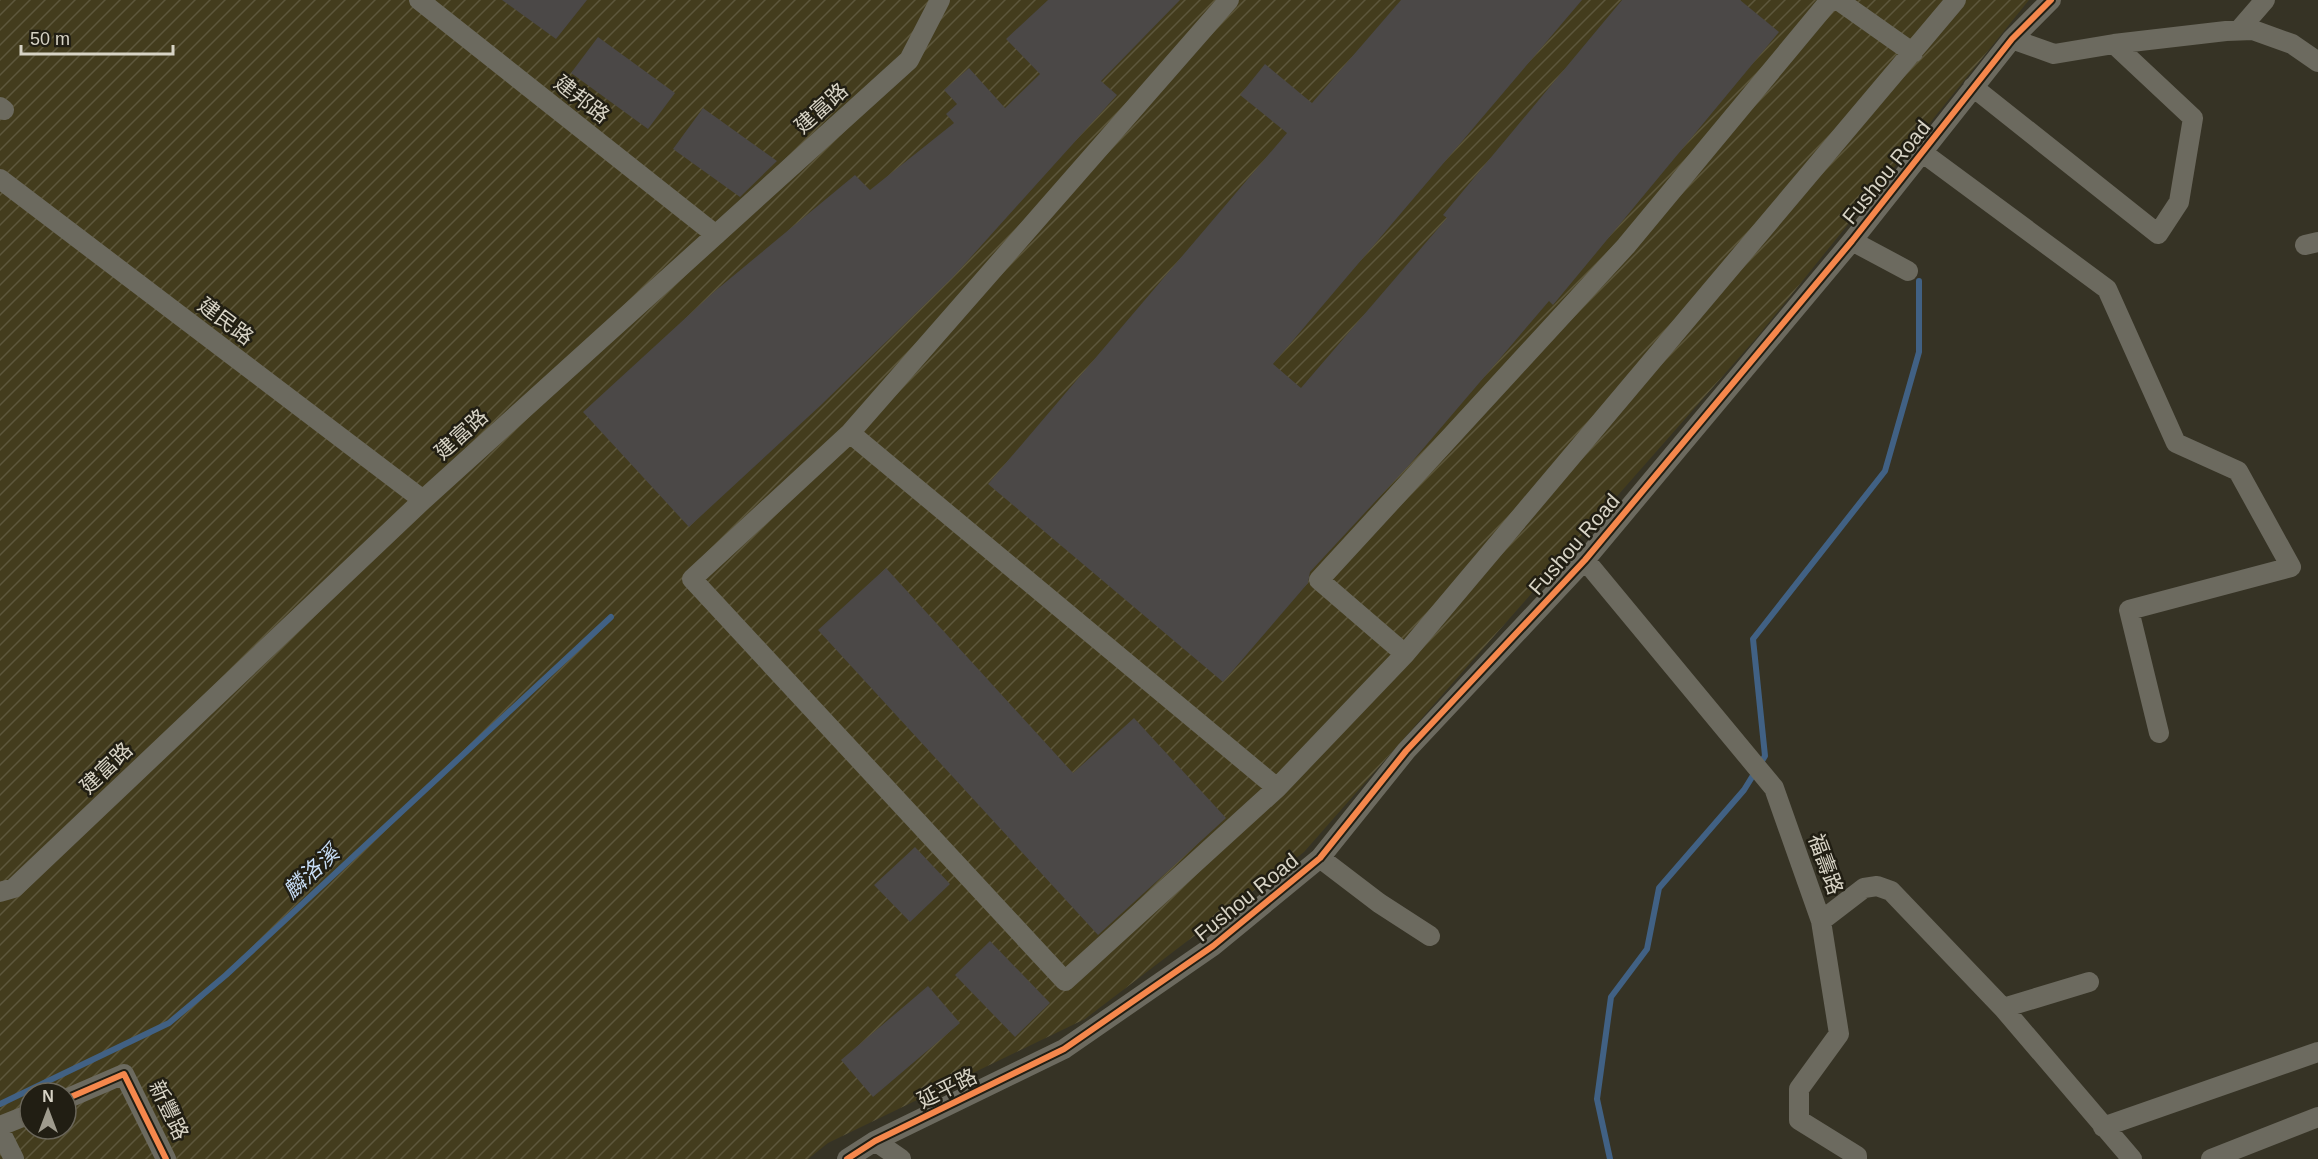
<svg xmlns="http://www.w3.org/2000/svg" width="2318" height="1159" font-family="Helvetica,'Noto Sans TC',sans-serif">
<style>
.industrial{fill:url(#industrial-furrows);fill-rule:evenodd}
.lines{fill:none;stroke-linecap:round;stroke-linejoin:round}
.stream{stroke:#416184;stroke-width:6}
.building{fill:#4b4847}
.minor{stroke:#6c6a5f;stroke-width:20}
.cycleway-casing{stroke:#211e13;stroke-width:10}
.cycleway{stroke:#f5874c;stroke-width:6}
.labels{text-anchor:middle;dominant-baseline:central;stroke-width:5;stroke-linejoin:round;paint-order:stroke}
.street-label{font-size:21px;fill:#d7d3c5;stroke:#211e13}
.water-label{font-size:22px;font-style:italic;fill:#c7ddf6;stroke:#211e13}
</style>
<defs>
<pattern id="industrial-furrows" width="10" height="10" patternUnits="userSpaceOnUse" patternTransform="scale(1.5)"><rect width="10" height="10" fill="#433c1d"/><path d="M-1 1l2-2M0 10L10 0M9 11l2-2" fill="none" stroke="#5d573c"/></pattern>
</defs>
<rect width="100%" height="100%" fill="#363325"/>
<path class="industrial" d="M0 0H2029L1758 336 1304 852 1085 1019 828 1143 808 1159H0ZM30 1093H66V1129H30Z"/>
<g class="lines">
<path class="stream" d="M0 1104 169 1023 226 975 611 617
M1610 1159 1597 1099 1611 997 1647 949 1659 888 1744 790 1765 756 1753 639 1885 471 1919 352V281"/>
</g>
<path class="building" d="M502 0H587L556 39Z
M1048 0H1180L1101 81 1117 95 953 277 820 406 689 527 583 412 715 291 855 175 870 190 954 123 946 114 957 104 944 90 969 68 1005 108 1040 74 1006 39Z
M1401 0H1582L1273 364 1301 388 1447 218 1443 215 1622 0H1740L1779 32 1553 305 1549 301 1410 464 1310 572 1308 583 1223 682 988 484 1287 133 1240 95 1265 64 1312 103Z
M598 37 675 93 648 129 571 73Z
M703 108 777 161 740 197 673 149Z
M886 568 1073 773 1134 718 1226 818 1098 935 818 630Z
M915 847 950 884 910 922 874 885Z
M990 941 1050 1003 1015 1037 955 975Z
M928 986 960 1023 873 1097 841 1060Z"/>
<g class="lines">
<path class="minor" d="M419 0 716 235
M1229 0 850 433 692 579 1065 981 1277 788 1405 654 1956 0
M1838 0 1913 53
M2239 30 2265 0
M2012 39 2054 54 2114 44 2226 31 2253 30 2292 44 2318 62
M1973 87 2158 234 2179 202 2193 118 2114 44
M0 107 4 110
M1923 153 2107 289 2176 443 2238 471 2291 567 2129 610 2159 733
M0 179 423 500
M1852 241 1908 271
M2305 245 2318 242
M850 433 1277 788
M1585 560 1774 788 1821 921 1864 888 1877 886 1891 891 2003 1008 2132 1159
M1405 654 1319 580 1626 246 1830 0
M1320 858 1379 903 1430 936
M0 892 14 888 423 500 909 60 940 0
M1821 921 1839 1034 1799 1089V1120L1857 1156V1159
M2003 1008 2089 982
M66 1099 124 1074 166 1159
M0 1126 30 1114
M2103 1127 2318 1052
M0 1131 14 1159
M875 1141 901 1159
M847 1159 875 1141 1064 1049 1213 946 1320 858 1406 751 1585 560 1852 241 2012 39 2051 0
M2211 1159 2318 1117"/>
<defs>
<path id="cycleway" d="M66 1099 124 1074 166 1159
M847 1159 875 1141 1064 1049 1213 946 1320 858 1406 751 1585 560 1852 241 2012 39 2051 0"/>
</defs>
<use href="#cycleway" class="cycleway-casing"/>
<use href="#cycleway" class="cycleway"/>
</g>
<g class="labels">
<g class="street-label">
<text transform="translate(582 99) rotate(38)">建邦路</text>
<text transform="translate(821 108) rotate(-42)">建富路</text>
<text transform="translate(1886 172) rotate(-51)">Fushou Road</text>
<text transform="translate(226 321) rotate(37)">建民路</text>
<text transform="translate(461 434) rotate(-42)">建富路</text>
<text transform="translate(1574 544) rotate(-49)">Fushou Road</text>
<text transform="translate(106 768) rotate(-44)">建富路</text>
<text transform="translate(1826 864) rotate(70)">福壽路</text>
<text transform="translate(1246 897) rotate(-39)">Fushou Road</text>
<text transform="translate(947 1088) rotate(-26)">延平路</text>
<text transform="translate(169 1110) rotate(64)">新豐路</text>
</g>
<g class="water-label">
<text transform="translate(311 872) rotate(-43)">麟洛溪</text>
</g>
</g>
<g transform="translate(48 1111)"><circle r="28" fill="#211e13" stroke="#6a665a" stroke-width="1.5"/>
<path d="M0-4.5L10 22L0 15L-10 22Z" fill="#9f9b8d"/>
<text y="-9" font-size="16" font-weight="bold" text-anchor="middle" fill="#d7d3c5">N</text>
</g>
<path d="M21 45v9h152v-9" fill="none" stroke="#d7d3c5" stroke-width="3"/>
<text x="30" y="45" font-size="18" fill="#d7d3c5" stroke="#211e13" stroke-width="4.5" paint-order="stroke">50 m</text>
</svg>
